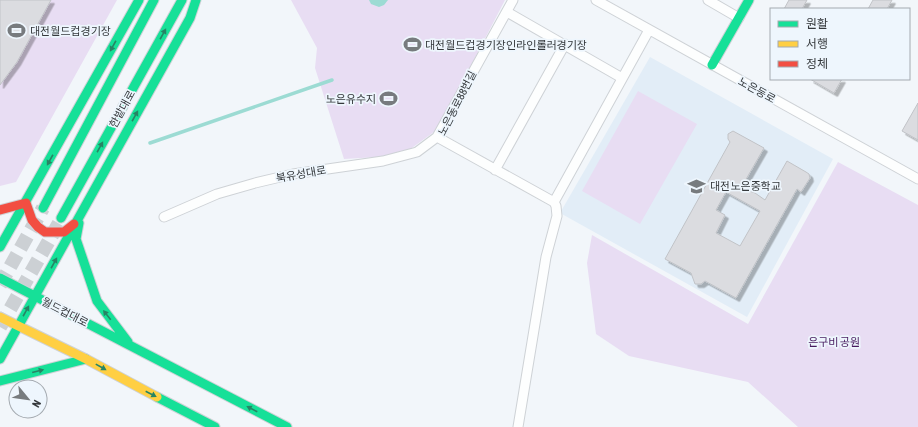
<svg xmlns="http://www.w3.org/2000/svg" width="918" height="427" font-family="'Asap Condensed','Noto Sans KR',sans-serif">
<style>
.built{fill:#e2edf7}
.green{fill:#e8ddf3}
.water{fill:#9cdbd3}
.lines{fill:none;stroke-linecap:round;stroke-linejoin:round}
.stream{stroke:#9cdbd3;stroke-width:3.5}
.building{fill:#dbdce0;stroke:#c1c3c7;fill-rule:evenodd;filter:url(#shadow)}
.primary-tunnel{stroke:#ccd0d4;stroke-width:14;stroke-dasharray:14 7;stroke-linecap:butt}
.street-casing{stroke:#ced2d6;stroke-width:11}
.fast-casing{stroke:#ced2d6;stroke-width:11}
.slow-casing{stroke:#ced2d6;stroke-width:11}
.jam-casing{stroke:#ced2d6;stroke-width:11}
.street{stroke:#fdfefe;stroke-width:9}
.fast{stroke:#16e098;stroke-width:9}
.slow{stroke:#ffcf43;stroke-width:9}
.jam{stroke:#f24e42;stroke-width:9}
.oneway{fill:#278465}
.labels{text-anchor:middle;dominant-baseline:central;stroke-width:3.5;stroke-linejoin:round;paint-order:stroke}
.poi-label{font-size:11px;fill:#35393c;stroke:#eef6fd;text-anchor:start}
.street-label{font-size:11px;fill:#35393c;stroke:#eef6fd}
.park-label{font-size:11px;fill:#471a5e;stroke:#eef6fd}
</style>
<defs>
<filter id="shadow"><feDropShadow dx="3.5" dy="3.5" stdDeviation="0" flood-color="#0004"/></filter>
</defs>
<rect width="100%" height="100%" fill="#f2f6fa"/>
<path class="built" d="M650 57 833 159 747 317 560 213Z"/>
<path class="green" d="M0 0H117L16 182 0 186Z
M291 0H505L438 129 409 150 378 157 344 159 315 68 317 48Z
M638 91 697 124 640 224 582 191Z
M838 162 918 205V427H798L748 382 629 356 596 334 587 263 592 235 748 324Z"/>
<path class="water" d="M369 0H388L384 5 379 7 371 4Z"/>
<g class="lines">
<path class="stream" d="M150 143 332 80"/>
</g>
<path class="building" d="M0 0H51L17 62 0 85Z
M789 0H807L802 9H784Z
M873 0H892L887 9H868Z
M810 79H842L834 93Z
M918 103V140L902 131Z
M733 131 764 148 741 188 755 193 765 200 787 161 806 172 809 174 810 178 801 192 797 189 736 298 705 281 701 284H695L691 273 665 259 730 142 728 139V134ZM726 192 760 211 740 246 716 233 725 215 716 210Z"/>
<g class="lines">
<path class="primary-tunnel" d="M0 285 43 208
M0 327 59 223"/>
<defs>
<path id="street" d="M596 0 918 179
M708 0 739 18
M507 12 622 78
M437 137 554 202 649 30
M495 170 565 44
M164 217 217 194 255 183 293 174 383 161 417 152 437 137 513 0
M518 427 546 257 557 216 556 206 554 202"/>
<path id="fast" d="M712 65 749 0
M43 208 154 0
M61 218 182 0
M79 223 76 239 97 301 128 342
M0 247 139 0
M0 278 287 427
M0 359 190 18 196 0
M0 381 86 359
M157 397 215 427"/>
<path id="slow" d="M0 317 86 359 157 397"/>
<path id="jam" d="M0 210 26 203 32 220 38 227 45 232H64L74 224"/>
</defs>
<use href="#street" class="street-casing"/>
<use href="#fast" class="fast-casing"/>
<use href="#slow" class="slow-casing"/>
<use href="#jam" class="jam-casing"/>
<use href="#street" class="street"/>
<use href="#fast" class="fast"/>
<use href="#slow" class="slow"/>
<use href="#jam" class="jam"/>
</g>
<defs><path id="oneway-solid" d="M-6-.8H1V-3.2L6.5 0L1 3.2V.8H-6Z"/></defs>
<g class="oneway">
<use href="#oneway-solid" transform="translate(163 34) rotate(-61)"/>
<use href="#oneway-solid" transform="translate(113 46) rotate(119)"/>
<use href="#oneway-solid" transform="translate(135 116) rotate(-61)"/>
<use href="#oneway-solid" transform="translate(100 147) rotate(-61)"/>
<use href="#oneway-solid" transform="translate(50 160) rotate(119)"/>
<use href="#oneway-solid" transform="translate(54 263) rotate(-61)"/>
<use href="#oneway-solid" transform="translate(26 311) rotate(-61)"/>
<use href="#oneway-solid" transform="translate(107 315) rotate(-128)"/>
<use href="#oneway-solid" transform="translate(101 367) rotate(29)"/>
<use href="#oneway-solid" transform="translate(38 371) rotate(-14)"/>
<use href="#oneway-solid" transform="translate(151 394) rotate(27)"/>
<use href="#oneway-solid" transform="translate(252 409) rotate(-152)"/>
</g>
<defs>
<symbol id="stadium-bare" viewBox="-9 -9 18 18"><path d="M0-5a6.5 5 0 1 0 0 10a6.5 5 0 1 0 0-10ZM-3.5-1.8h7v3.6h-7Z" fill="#777b7e" stroke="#eef6fd" stroke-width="2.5" paint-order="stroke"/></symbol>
<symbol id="school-bare" viewBox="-9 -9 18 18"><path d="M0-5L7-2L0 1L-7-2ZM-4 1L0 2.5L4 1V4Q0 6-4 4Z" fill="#777b7e" stroke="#eef6fd" stroke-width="2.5" paint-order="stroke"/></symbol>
</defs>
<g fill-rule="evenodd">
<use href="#stadium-bare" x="4" y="18" width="25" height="25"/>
<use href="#stadium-bare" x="400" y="32" width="25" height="25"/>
<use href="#stadium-bare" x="376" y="86" width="25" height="25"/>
<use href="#school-bare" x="684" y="174" width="25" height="25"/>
</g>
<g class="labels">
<g class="poi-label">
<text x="30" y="31">대전월드컵경기장</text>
<text x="425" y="45">대전월드컵경기장인라인롤러경기장</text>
<text x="376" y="99" text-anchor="end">노은유수지</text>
<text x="710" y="186">대전노은중학교</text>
</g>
<g class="street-label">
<text transform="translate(757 90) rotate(29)">노은동로</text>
<text transform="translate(457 103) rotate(-63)">노은동로88번길</text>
<text transform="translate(122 109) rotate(-61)">한밭대로</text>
<text transform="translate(301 174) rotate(-10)">북유성대로</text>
<text transform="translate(65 312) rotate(27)">월드컵대로</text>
</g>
<g class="park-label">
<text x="834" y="342">은구비 공원</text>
</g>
</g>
<rect x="770" y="8" width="140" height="72" fill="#eef6fd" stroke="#a4aab0"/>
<rect x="778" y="21" width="20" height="6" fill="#16e098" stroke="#a4aab0"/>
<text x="806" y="28" font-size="12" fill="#35393c">원활</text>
<rect x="778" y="41" width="20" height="6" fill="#ffcf43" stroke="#a4aab0"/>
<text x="806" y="48" font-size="12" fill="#35393c">서행</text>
<rect x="778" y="61" width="20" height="6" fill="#f24e42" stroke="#a4aab0"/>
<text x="806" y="68" font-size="12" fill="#35393c">정체</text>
<g transform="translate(28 399) rotate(119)"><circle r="19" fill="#eef6fd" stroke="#a4aab0"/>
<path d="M0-3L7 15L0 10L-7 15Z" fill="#777b7e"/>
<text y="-6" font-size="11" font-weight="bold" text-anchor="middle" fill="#35393c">N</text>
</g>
</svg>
